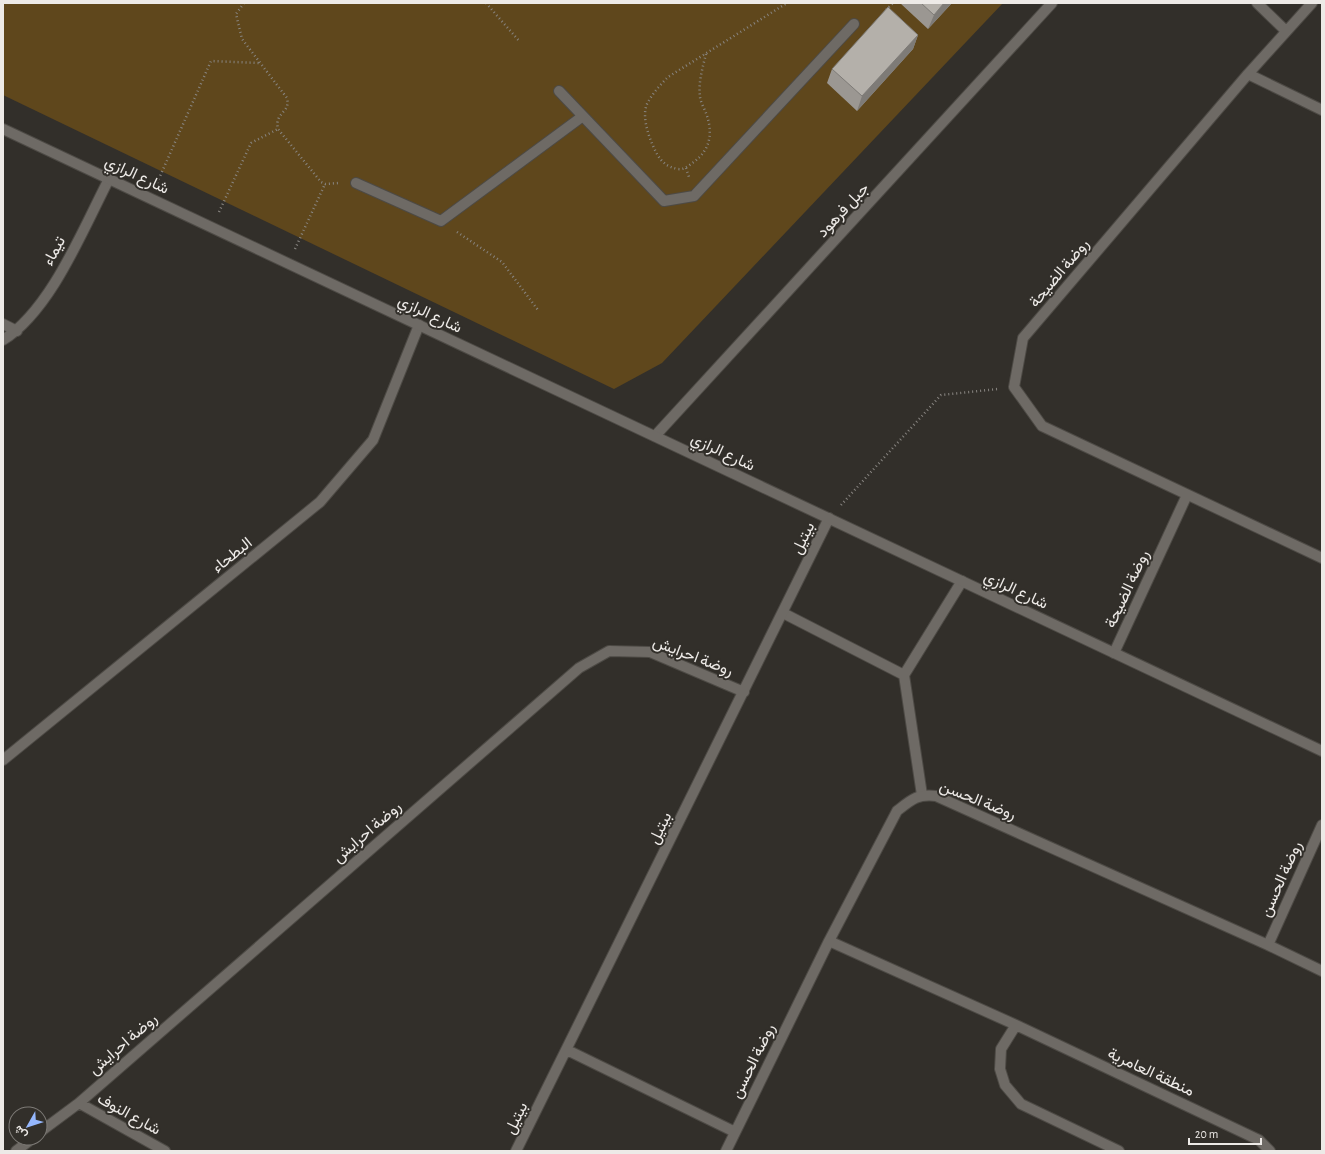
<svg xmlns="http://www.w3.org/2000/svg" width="1325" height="1154" font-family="'Alegreya Sans',Vazirmatn,sans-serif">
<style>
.garden{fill:#5f471c}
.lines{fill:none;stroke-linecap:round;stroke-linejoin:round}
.lane-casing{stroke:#4d4a45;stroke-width:12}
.street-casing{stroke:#4d4a45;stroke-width:12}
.secondary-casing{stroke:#4d4a45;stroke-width:12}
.path{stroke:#888581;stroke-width:2.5;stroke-dasharray:1 3;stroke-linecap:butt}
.lane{stroke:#6e6a65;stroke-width:10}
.street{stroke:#6e6a65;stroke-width:10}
.secondary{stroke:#6e6a65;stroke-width:10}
.wall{fill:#9b9792}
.shaded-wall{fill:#7e7b77}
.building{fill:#b4b0aa;stroke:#7e7b77}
.labels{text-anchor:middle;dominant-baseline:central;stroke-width:4;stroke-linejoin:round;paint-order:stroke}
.street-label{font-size:16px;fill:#edeae7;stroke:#322f2a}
</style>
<rect width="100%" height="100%" fill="#322f2a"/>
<path class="garden" d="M3 3H1003L662 363 614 389 3 95Z"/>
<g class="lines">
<defs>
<path id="lane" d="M559 91 664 201 694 196 854 24
M356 183 441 221 583 116
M783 613 904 675
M922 795 904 675 962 581"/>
<path id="street" d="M1257 3 1286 31
M1312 3 1248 74 1023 338 1014 387 1042 426 1322 558
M1248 74 1322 110
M3 324 17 331
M3 340C51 310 83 229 109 179
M655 436 1052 3
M1114 653 1187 495
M3 760 320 502 373 440 419 325
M829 941 1016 1025 1259 1140 1270 1151
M1268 945 1322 825
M1016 1025 1001 1049 1000 1069 1005 1085 1021 1104 1119 1151
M567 1050 735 1132
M79 1103 165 1151
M40 1132 79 1103 579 668 609 651 650 652 744 692
M16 1151 33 1138
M516 1151 829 518
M726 1151 829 941 897 811C912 799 917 794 936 796L1268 945 1322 971"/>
<path id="secondary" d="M3 129 1322 751"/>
</defs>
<use href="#lane" class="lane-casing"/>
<use href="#street" class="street-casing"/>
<use href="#secondary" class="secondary-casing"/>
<path class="path" d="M244 3 236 14 242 39 287 98C291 113 274 112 278 129L321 182 325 184 339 183
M486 3 520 42
M886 10 893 3
M706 54C703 66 698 83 700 96 700 101 704 108 706 113 713 132 711 149 694 162 689 165 685 170 678 169 668 167 662 163 657 154 650 141 641 118 647 104 652 94 660 85 668 77L787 3
M686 168 689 177
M157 183 211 61 259 63
M219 212 251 143 278 129
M457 232 502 262 538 310
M295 249 325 184
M841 505 941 395 998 389"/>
<use href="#lane" class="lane"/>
<use href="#street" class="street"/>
<use href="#secondary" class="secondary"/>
</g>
<path class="wall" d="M900 3H952L928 29Z
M918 35 913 49 857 111 827 83 832 69Z"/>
<path class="shaded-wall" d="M944 3H952L928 29 934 15Z
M918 35 913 49 857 111 862 96Z"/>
<path class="building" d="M921 3H944L934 15Z
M888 7 918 35 862 96 832 69Z"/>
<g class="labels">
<g class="street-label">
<text transform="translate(137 175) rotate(25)">شارع الرازي</text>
<text transform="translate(843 210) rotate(-47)">جبل فرهود</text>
<text transform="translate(54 251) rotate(-62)">تيماء</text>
<text transform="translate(1059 273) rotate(-50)">روضة الضيحة</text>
<text transform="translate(430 314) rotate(25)">شارع الرازي</text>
<text transform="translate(723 452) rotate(25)">شارع الرازي</text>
<text transform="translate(803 538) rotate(-64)">بيتيل</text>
<text transform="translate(232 555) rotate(-39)">البطحاء</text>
<text transform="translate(1127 589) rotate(-65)">روضة الضيحة</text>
<text transform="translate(1016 590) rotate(25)">شارع الرازي</text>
<text transform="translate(693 656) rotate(21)">روضة احرايش</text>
<text transform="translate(978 800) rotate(22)">روضة الحسن</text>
<text transform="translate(660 828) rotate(-64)">بيتيل</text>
<text transform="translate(367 832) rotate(-41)">روضة احرايش</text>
<text transform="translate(1281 879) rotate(-66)">روضة الحسن</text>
<text transform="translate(123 1044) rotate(-41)">روضة احرايش</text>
<text transform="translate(753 1061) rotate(-64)">روضة الحسن</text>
<text transform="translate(1151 1072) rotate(25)">منطقة العامرية</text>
<text transform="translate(129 1114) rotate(29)">شارع النوف</text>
<text transform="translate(516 1118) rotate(-64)">بيتيل</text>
</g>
</g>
<rect width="1325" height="1154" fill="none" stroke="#edeae7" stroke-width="8"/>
<g transform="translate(28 1126) rotate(231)"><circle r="19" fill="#322f2a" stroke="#7d7a76"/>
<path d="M0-3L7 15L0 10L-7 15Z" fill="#95b7fd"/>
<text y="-6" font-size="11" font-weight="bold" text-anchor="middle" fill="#edeae7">ش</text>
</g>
<path d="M1189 1138v6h72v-6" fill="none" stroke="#edeae7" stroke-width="2"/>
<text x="1195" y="1138" font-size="12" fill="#edeae7" stroke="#322f2a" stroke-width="3" paint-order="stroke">20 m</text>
</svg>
